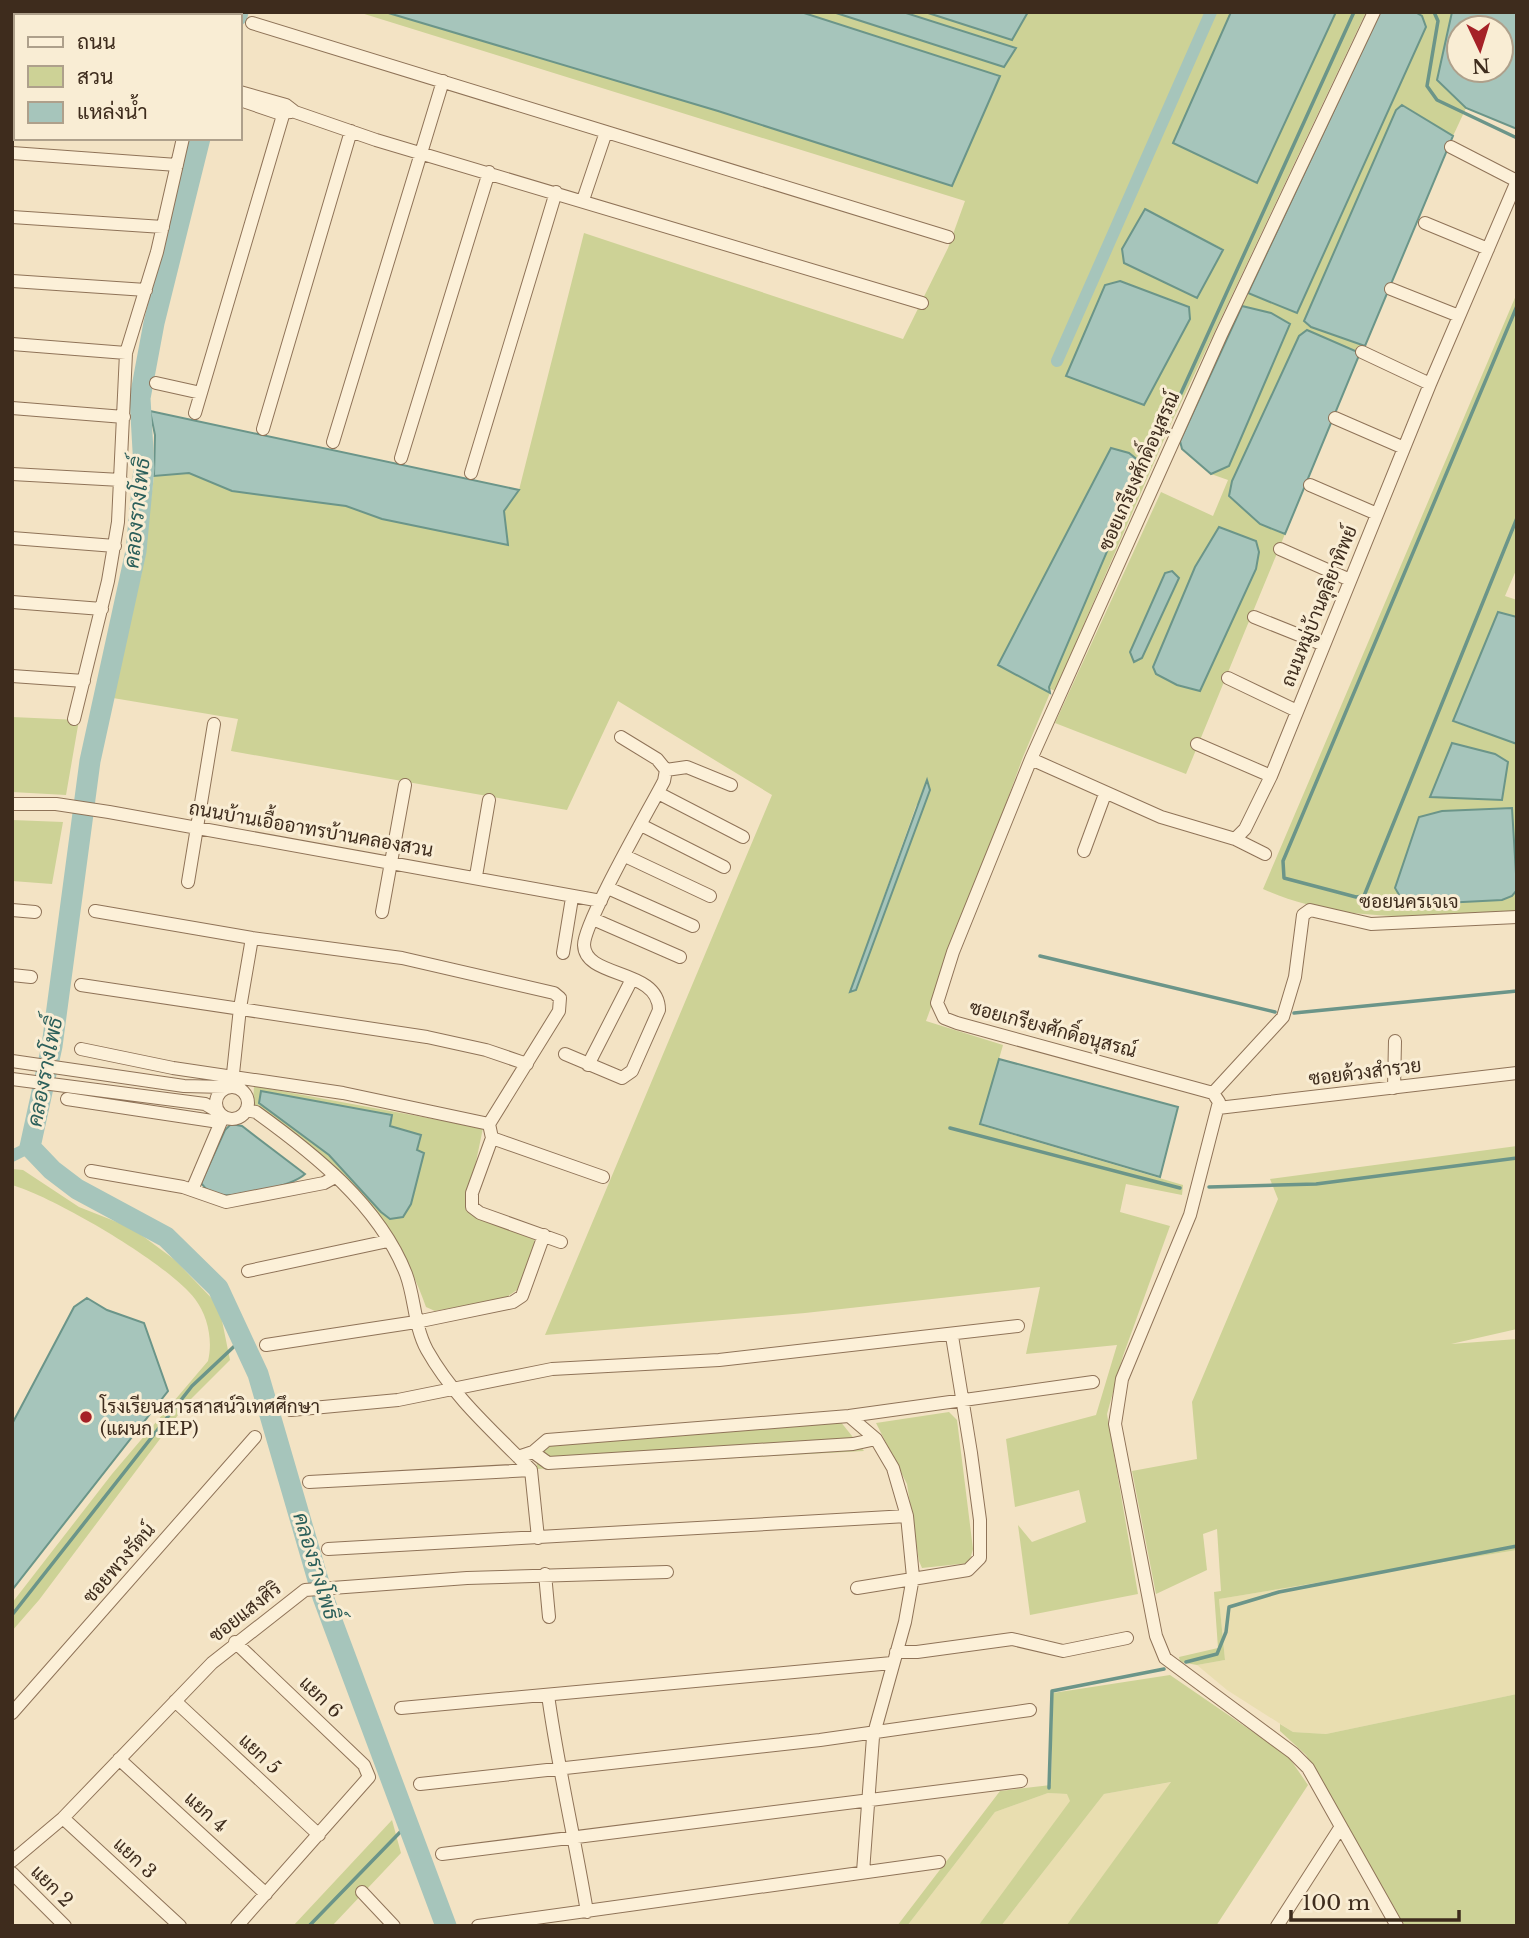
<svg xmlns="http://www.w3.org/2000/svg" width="1529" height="1938" font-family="'Libre Baskerville',Sarabun,serif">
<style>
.farmland{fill:#e9deb0}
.green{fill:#cdd296;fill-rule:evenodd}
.water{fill:#a6c5bb;stroke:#6b9589;stroke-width:2;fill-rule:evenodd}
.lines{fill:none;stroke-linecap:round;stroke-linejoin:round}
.stream{stroke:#6b9589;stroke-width:3.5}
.canal{stroke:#a6c5bb;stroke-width:12}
.river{stroke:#a6c5bb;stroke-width:21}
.minor-casing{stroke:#8f7358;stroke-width:14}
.minor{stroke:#fcf0d8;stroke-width:12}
.poi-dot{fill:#a52127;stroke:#f9edd4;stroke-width:2.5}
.labels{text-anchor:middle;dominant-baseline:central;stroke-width:6;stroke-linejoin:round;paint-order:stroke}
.street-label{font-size:19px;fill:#3e2c1d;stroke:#f9edd4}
.poi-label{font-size:19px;fill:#3e2c1d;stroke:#f9edd4;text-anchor:start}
.water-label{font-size:21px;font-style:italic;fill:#2b5f5a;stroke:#f9edd4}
</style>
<rect width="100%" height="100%" fill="#f3e3c4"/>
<path class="farmland" d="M1517 1550V1694L1326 1734 1293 1732 1227 1690 1197 1665 1225 1660 1219 1599Z
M1172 1782 1066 1926H1001L1104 1794Z
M1048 1793 1068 1794 1071 1801 978 1926H907L995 1812Z"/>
<path class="green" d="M358 12H385L718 111 952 186 1000 76 801 12H833L1015 48 903 12H925L1012 40 1028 12H1231L1173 143 1256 183 1336 12H1366L1169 428 1055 691 998 665 1050 693 1023 757 926 1021 1003 1045 980 1125 1183 1185 1182 1195 1126 1184 1120 1212 1170 1226 1123 1356 1107 1414 1138 1594 1030 1615 1018 1525 1032 1542 1086 1522 1079 1490 1015 1507 1006 1439 1096 1415 1117 1345 1026 1354 1040 1287 805 1313 545 1335 772 795 618 701 567 810 231 751 238 719 113 698 126 629 141 576 154 476 189 473 232 491 346 506 382 519 507 545 504 511 519 490 584 233 903 339 948 248 965 201ZM1145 209 1223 249 1197 297 1122 249ZM1105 285 1144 405 1091 319ZM930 790 856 990 850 992 916 806Z
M1415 12H1452L1437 80 1466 108 1453 136 1403 105 1311 327 1365 346 1360 353 1307 330 1232 481 1260 524 1285 534 1186 774 1055 723 1161 492 1213 516 1228 480 1211 474 1229 466 1271 313 1242 306 1248 293 1297 313 1426 27 1422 16Z
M1517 293V568L1505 596 1517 600V617L1499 612 1454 722 1517 744V913C1432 916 1343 925 1263 889Z
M12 717 79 720 66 795 12 792Z
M12 820 63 822 52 884 12 881Z
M254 1086 483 1128 466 1210 534 1236 535 1246 517 1290 505 1298 435 1311 426 1307C395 1218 331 1155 253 1104Z
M1517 1146V1329L1451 1344 1517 1339V1550L1219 1599 1225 1660 1197 1665 1180 1662 1179 1657 1218 1648 1214 1592 1221 1591 1217 1529 1203 1534 1207 1570 1156 1594 1132 1471 1197 1459 1192 1402 1278 1199 1270 1179Z
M12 1169 23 1170 79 1207 132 1228 175 1260 219 1306 230 1360 187 1403 39 1600 12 1631V1603L112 1474 208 1361C213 1341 208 1316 195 1299 169 1264 54 1197 12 1185Z
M949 1412 957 1420 973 1549 969 1563 922 1568 919 1561 907 1484 876 1423Z
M840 1421 864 1451 537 1469 536 1443Z
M1170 1675 1288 1756 1308 1785 1216 1926H1066L1171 1782 1104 1794 1001 1926H978L1070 1801 1067 1794 1048 1793 995 1812 907 1926H897L1000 1791 1051 1785 1053 1693Z
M1517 1694V1926H1405L1306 1755 1280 1731V1724L1293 1732 1326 1734Z
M392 1820 401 1853 332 1926H293Z"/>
<path class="water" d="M385 12H801L1000 76 952 186 718 111Z
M833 12H903L1016 48 1004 67Z
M925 12H1028L1012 40Z
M1231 12H1336L1257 183 1173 143Z
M1380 12H1415L1422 16 1426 27 1297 313 1248 293Z
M1452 12H1517V129L1466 108 1437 80ZM1459 28H1501V70H1459Z
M1402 105 1453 136 1365 346 1311 327 1304 321 1396 110Z
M1145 209 1223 250 1197 298 1124 263 1122 249Z
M1120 281 1189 307 1190 319 1144 405 1066 376 1105 285Z
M1242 306 1271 313 1290 324 1229 466 1211 474 1182 449 1180 441Z
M1307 330 1360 353 1285 534 1260 524 1229 496 1232 481 1299 336Z
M150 411 519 490 504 511 508 545 382 519 346 506 232 491 189 473 154 476 155 435Z
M1111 448 1129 453 1144 465 1049 687 1050 693 998 665Z
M1219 527 1256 541 1259 552 1256 569 1200 691 1177 685 1156 674 1153 667 1195 567Z
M1172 571 1179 578 1142 658 1134 662 1130 652 1165 573Z
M1498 612 1517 617V744L1453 721Z
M1452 743 1495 754 1508 762 1502 800 1430 797Z
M927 780 930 790 856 990 850 992Z
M1512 808 1517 890 1512 896 1502 900 1405 905 1395 888 1419 817 1442 811Z
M999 1059 1178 1107 1160 1177 980 1124Z
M261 1091 392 1115 390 1126 421 1135 417 1150 424 1153 411 1204 403 1217 390 1219 381 1212 329 1155 259 1103Z
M231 1124 242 1126 305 1174C291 1187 233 1199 214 1194 208 1192 205 1188 201 1183L225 1130Z
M87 1298 107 1310 144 1323 168 1391 12 1590V1424L74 1307Z"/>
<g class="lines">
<path class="stream" d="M1434 12 1438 21 1427 86 1437 100 1517 138
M1517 306 1283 861 1284 878 1356 897 1364 896 1517 518
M1144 465 1172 413 1354 12
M1040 956 1275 1012
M1294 1013 1517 991
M950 1128 1180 1188
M1209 1187 1316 1184 1517 1158
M12 1615 192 1386 242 1339
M1186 1662 1217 1654 1226 1632 1229 1607 1279 1592 1517 1546
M1049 1788 1052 1691 1164 1669
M309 1926 408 1824"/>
<path class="canal" d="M1057 361 1211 12
M12 1156 30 1147"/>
<path class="river" d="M237 16 238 12
M200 138 154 323 140 398 144 468 136 551 90 761 52 1046 30 1147 52 1170 77 1189 166 1237 218 1288 258 1374 323 1597 446 1926"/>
<defs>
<path id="minor" d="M1374 12 1221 335 1031 759 953 952 937 1003 944 1018 957 1023 1213 1093 1219 1102 1190 1215 1122 1379 1115 1424 1156 1636 1165 1658 1293 1753 1308 1768 1397 1926
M33 16V12
M99 16V12
M163 16 164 12
M252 23 948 237
M12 76H16
M12 86H16
M240 92 286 105 295 112 376 140 922 303
M240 100 278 113 291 112
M1451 147 1517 181
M12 153 177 165
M583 200 606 132
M12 217 163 227
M1425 223 1488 249
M12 281 146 290
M1391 289 1459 316
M12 344 126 353
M1362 352 1430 384
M156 383 201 393
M12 408 124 417
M195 413 286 105
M1335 418 1404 448
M263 429 351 131
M333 442 443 81
M401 458 489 172
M471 473 556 192
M12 474 121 480
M1310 485 1377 514
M12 538 115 546
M1280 549 1350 580
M12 602 102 609
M1254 617 1324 645
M12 676 84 681
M1228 678 1297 711
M74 719 108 581 118 522 126 353 157 252 183 138
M1197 744 1271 776
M1031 759 1161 817 1235 839 1245 829 1271 776 1430 384 1517 181
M666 770 687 767 731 785
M658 793 743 837
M12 804H56L109 812 601 901
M641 825 724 867
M1235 839 1265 854
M1084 851 1105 794
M625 856 710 896
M476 876 489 800
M188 882 214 724
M608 888 693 926
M12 910 35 912
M95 911 252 938 402 958 554 993 560 998 559 1011 489 1124 492 1138 603 1177
M382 912 405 785
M593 919 680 957
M563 953 572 898
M12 975 31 977
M81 985 427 1037 486 1050 527 1064
M81 1049 173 1068 343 1093 489 1124
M565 1054 622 1078 632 1071 659 1010C659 968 585 979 584 945 584 922 650 808 664 781L666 770 657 759 621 737
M12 1061 184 1086 226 1087
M588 1065 632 979
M12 1079 205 1104 217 1111
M232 1083 240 1008 252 938
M216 1103a16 16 0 1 1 32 0a16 16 0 1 1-32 0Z
M1394 1088 1395 1041
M1213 1093 1283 1017 1295 977 1303 915 1310 910 1371 924 1517 917
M67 1099 219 1122
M1218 1108 1517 1073
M246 1110 256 1112C313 1153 379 1205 406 1274 415 1298 414 1326 427 1350 454 1398 493 1431 531 1470L538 1538
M492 1138 472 1193V1207L480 1213 561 1242
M91 1171 183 1187 226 1202 324 1183 335 1177
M192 1190 223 1117
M248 1271 388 1241
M266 1345 416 1322 513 1302 522 1296 544 1235
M291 1410 398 1400 552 1369 719 1360 1018 1326
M849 1416 876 1439 893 1468 907 1516 913 1577 905 1622 873 1737 863 1872
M533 1452 548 1463 853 1444 876 1439
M518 1457 533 1452 547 1440 849 1416 1093 1382
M309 1482 531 1470
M328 1549 907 1516
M545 1574 549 1617
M857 1588 968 1570 980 1558V1520L971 1453 952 1336
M235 1642 364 1765 369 1777 237 1926
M896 1652H917L1012 1639 1063 1651 1127 1638
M548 1695C558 1768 575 1839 587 1912
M175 1701 319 1835
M401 1708 892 1663
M12 1713 255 1437
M119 1759 266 1894
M420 1784 820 1740 1030 1710
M63 1818 180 1926
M442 1854 1021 1781
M12 1861 63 1818 212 1663 305 1590 467 1578 667 1572
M12 1873 65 1926
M362 1892 394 1926
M478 1926 939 1862
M1277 1926 1340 1828"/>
</defs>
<use href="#minor" class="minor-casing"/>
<use href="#minor" class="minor"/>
</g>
<circle class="poi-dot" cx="86" cy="1417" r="7"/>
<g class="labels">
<g class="street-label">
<text transform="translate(1139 471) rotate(-66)">ซอยเกรียงศักดิ์อนุสรณ์</text>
<text transform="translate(1319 606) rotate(-68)">ถนนหมู่บ้านดุลิยาทิพย์</text>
<text transform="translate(311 829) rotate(10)">ถนนบ้านเอื้ออาทรบ้านคลองสวน</text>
<text x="1409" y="901">ซอยนครเจเจ</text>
<text transform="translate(1053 1029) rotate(15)">ซอยเกรียงศักดิ์อนุสรณ์</text>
<text transform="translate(1365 1072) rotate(-7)">ซอยด้วงสำรวย</text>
<text transform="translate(119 1563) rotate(-49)">ซอยพวงรัตน์</text>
<text transform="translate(245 1612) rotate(-38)">ซอยแสงศิริ</text>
<text transform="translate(321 1697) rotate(44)">แยก 6</text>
<text transform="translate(260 1754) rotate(43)">แยก 5</text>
<text transform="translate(206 1812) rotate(42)">แยก 4</text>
<text transform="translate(135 1858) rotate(43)">แยก 3</text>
<text transform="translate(52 1886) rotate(45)">แยก 2</text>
</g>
<g class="poi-label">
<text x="100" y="1406">โรงเรียนสารสาสน์วิเทศศึกษา<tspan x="100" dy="22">(แผนก IEP)</tspan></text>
</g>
<g class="water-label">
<text transform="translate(137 513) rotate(-84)">คลองรางโพธิ์</text>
<text transform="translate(45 1072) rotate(-79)">คลองรางโพธิ์</text>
<text transform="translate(316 1566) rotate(73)">คลองรางโพธิ์</text>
</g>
</g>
<rect width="1529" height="1938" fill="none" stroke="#3e2c1d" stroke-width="28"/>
<rect x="14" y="14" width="228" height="126" fill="#f9edd4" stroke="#aea08b" stroke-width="2"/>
<rect x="28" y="37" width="35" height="10" fill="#fcf0d8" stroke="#aea08b" stroke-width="2"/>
<text x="77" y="49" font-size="21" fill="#3e2c1d">ถนน</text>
<rect x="28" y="66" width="35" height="21" fill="#cdd296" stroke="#aea08b" stroke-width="2"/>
<text x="77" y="84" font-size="21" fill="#3e2c1d">สวน</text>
<rect x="28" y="102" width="35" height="21" fill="#a6c5bb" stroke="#aea08b" stroke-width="2"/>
<text x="77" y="119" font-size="21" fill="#3e2c1d">แหล่งน้ำ</text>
<g transform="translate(1480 49) rotate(176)"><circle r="33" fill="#f9edd4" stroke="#aea08b" stroke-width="2"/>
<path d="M0-5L12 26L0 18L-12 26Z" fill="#a52127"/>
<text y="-10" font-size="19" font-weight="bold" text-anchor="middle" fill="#3e2c1d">N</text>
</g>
<path d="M1291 1910v10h168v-10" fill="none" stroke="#3e2c1d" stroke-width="3.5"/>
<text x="1302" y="1910" font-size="21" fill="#3e2c1d" stroke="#f9edd4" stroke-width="5" paint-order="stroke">100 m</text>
</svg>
